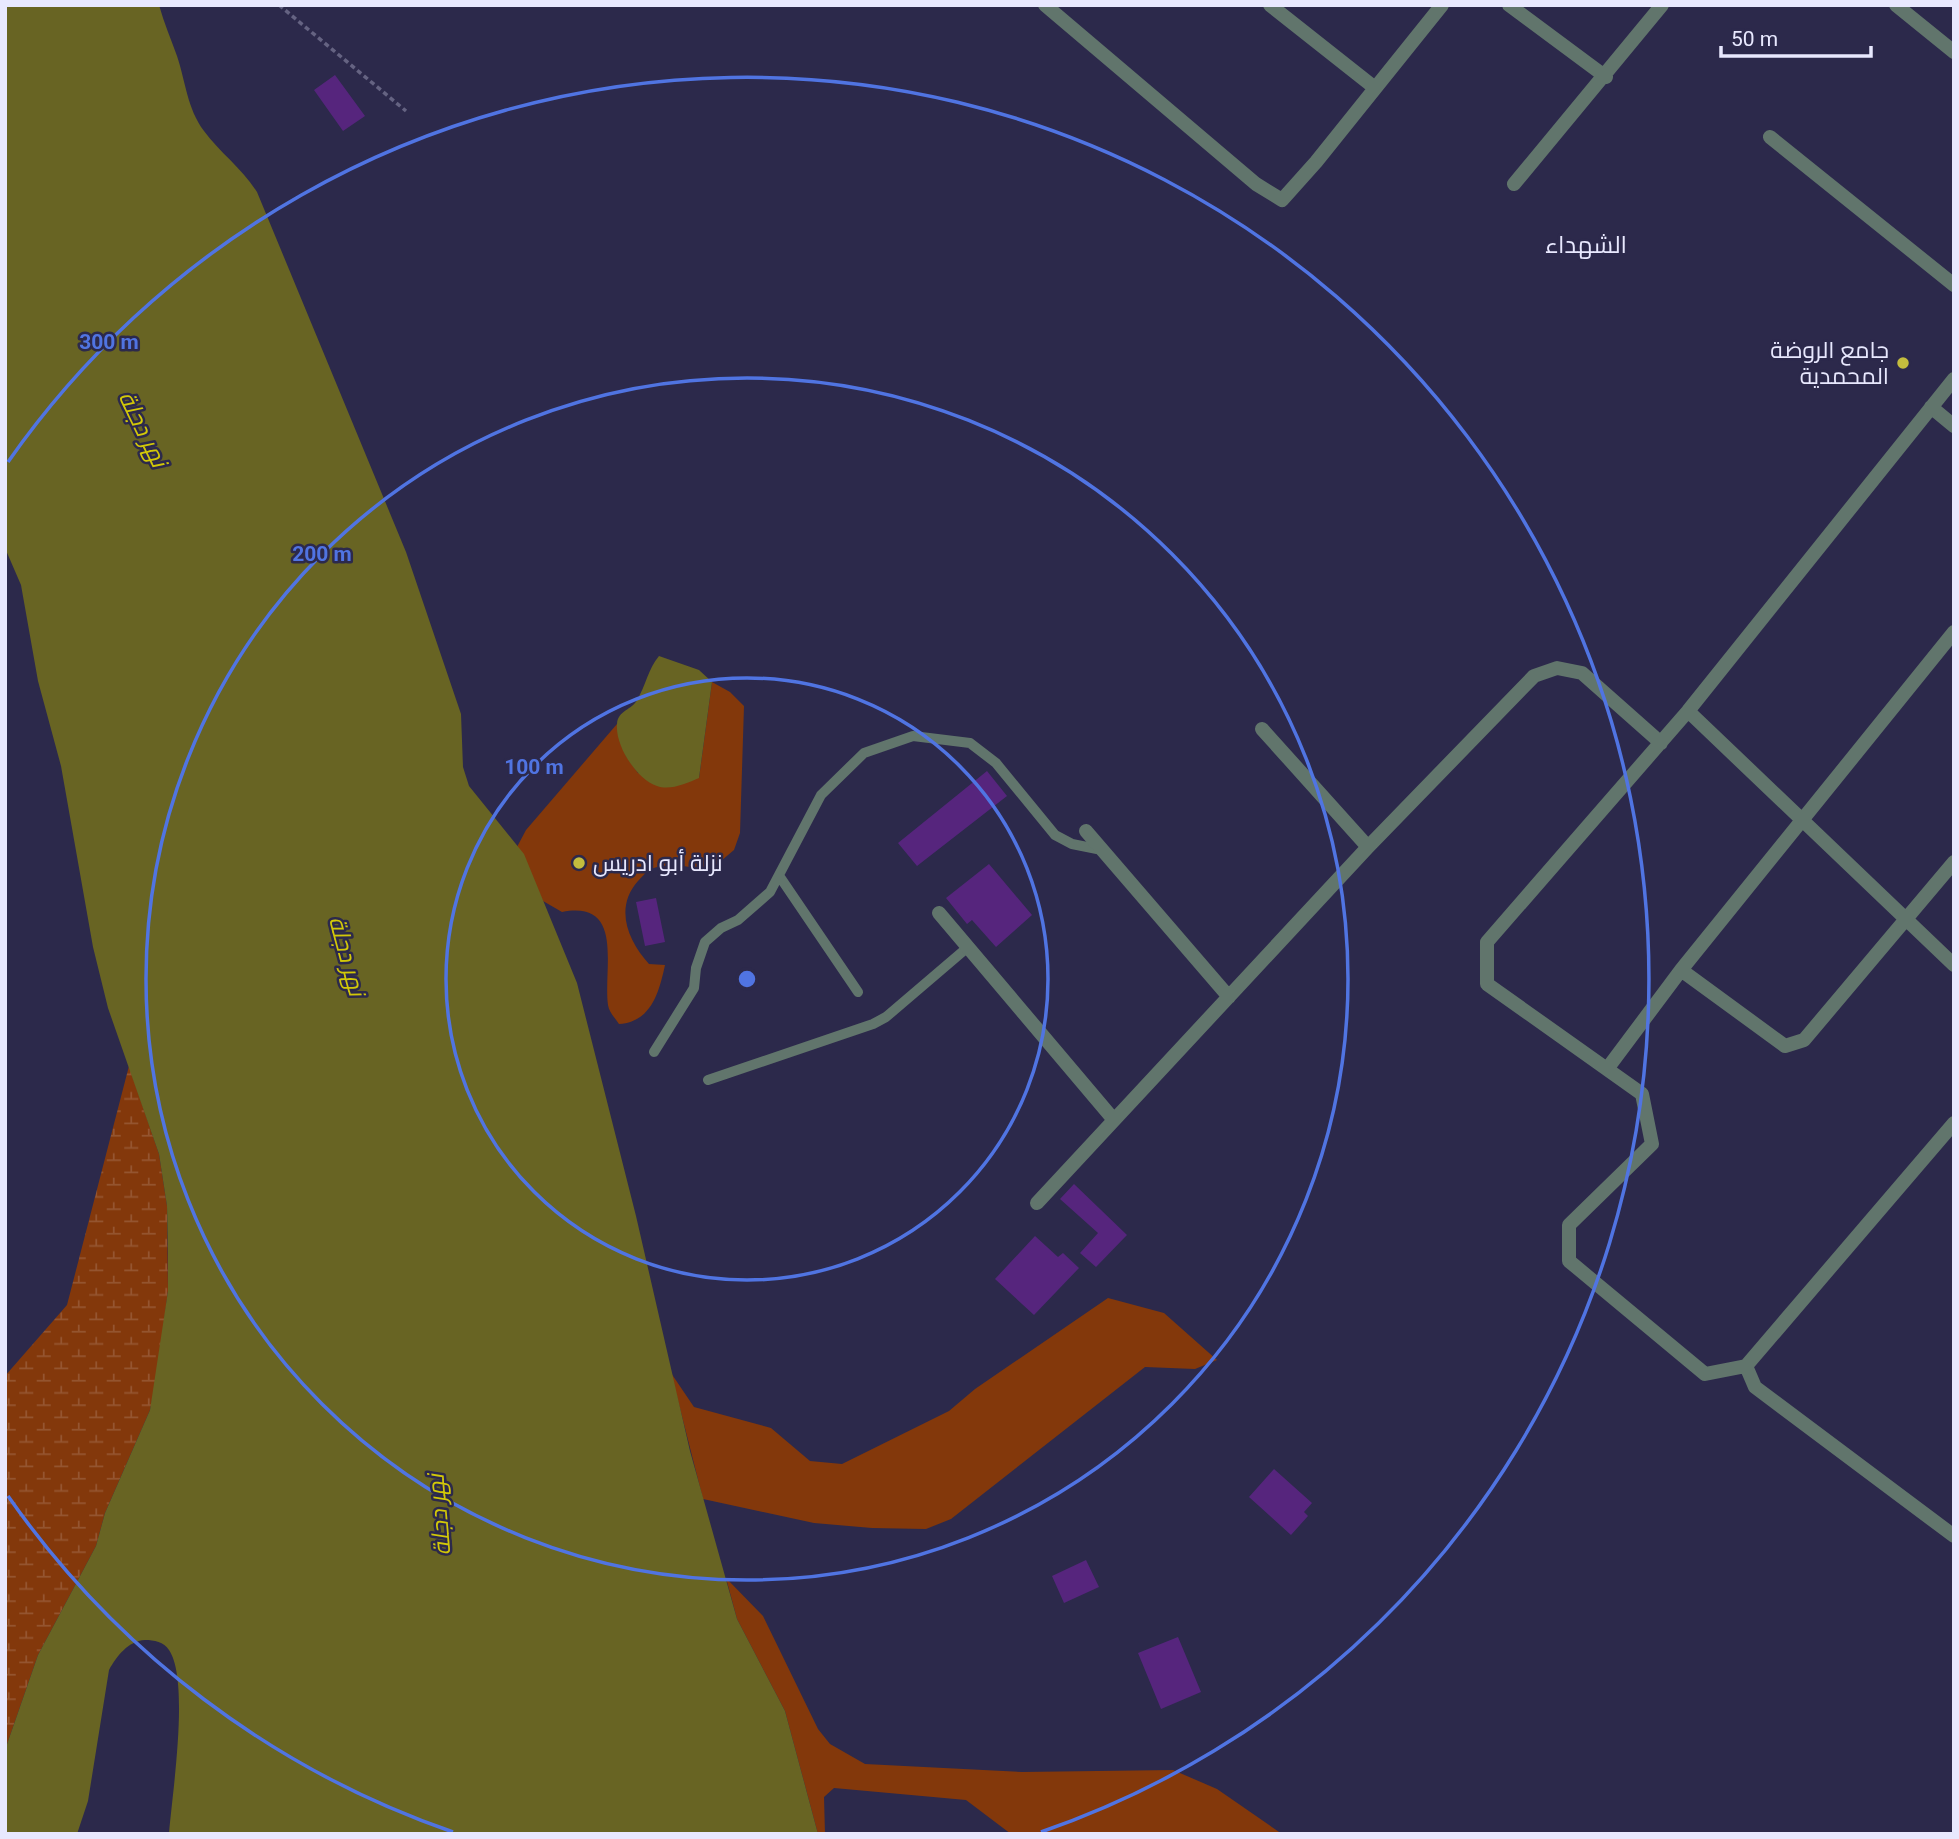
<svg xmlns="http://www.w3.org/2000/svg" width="1959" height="1839" font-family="Roboto,Cairo,sans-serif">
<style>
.green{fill:#83380b}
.wetland{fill:url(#wetland-marsh)}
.water{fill:#686423}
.building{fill:#56257d}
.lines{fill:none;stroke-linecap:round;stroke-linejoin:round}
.path{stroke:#656382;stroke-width:3.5;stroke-dasharray:5 3.5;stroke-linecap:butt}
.lane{stroke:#61756c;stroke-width:10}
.street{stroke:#61756c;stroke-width:14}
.ring{fill:none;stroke:#5074e2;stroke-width:3.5}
.poi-dot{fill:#c4bd3e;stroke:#2c294b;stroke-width:2.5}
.labels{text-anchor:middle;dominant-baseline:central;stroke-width:5;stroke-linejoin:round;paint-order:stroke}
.poi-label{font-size:23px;fill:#e8e8fe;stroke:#2c294b;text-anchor:end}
.neighbourhood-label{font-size:24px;fill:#e8e8fe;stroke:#2c294b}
.water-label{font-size:24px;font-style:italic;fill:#d2c808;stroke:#2c294b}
.centre{fill:#5074e2;stroke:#2c294b;stroke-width:3.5}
.ring-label{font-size:21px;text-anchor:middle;font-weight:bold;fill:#5074e2;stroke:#2c294b;stroke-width:5;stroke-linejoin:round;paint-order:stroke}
</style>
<defs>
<pattern id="wetland-marsh" width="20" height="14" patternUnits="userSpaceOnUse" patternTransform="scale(1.75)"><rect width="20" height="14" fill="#83380b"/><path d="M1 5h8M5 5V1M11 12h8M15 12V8" fill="none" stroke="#955530"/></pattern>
</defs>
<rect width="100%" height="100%" fill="#2c294b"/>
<path class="green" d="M712 682 730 692 744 706 740 833 734 850 709 871C691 867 668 861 649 870 646 872 641 878 638 881 614 908 628 941 649 964L665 965C659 993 651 1022 619 1024 615 1018 609 1012 608 1005 603 968 625 900 562 912L543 901 517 847 526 830 617 724 626 756 638 773 699 778Z
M1108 1298 1164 1313 1217 1360 1195 1369 1145 1367 951 1519 926 1529 872 1528 814 1523 703 1499 671 1373 694 1407 771 1428 810 1461 842 1464 949 1411 975 1389Z
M726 1578 763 1616 818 1729 830 1744 865 1764 1022 1772 1173 1770 1217 1789 1282 1834H1011L966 1800 834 1788 824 1797 825 1834H818L785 1711 737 1619Z"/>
<path class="wetland" d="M129 1066 159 1154 167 1206 168 1291 157 1375 150 1410 105 1513 96 1546 38 1655 5 1750V1376L67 1305Z"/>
<path class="water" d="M5 5H159C164 23 171 39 177 56 186 83 187 108 204 131 220 153 242 168 257 192L406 552 461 714 463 767 469 786 524 854 577 983 636 1216 690 1451 737 1619 785 1711 818 1834H169C172 1794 190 1681 169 1650 164 1642 154 1640 145 1640 128 1641 117 1656 109 1670L88 1801 77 1834H5V1750L38 1655 96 1546 105 1513 150 1410 168 1291V1254L167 1206 159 1154 108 1008 93 947 61 766 38 681 21 585 5 548Z
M659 656 699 670 712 682 699 778C687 783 670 791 657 786 636 779 615 745 617 724 618 710 632 710 637 700 646 685 648 669 659 656Z"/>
<path class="building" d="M335 75 365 116 343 131 314 90Z
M987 771 1007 796 917 866 898 843Z
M989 864 1032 915 996 947 972 920 967 924 946 898Z
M656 898 665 942 645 946 636 902Z
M1074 1184 1127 1235 1096 1267 1080 1253 1098 1233 1060 1199Z
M1035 1236 1058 1257 1063 1253 1079 1268 1034 1315 995 1279Z
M1274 1469 1312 1503 1304 1512 1308 1516 1291 1535 1249 1497Z
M1086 1560 1099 1587 1064 1603 1052 1576Z
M1178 1637 1201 1692 1161 1709 1138 1653Z"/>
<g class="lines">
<path class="path" d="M279 5 406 111"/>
<path class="lane" d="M780 877 858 992
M654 1052 694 988 696 968 705 942 721 928 738 920 770 892 821 795 864 753 913 736 970 743 996 763 1055 835 1072 844 1102 850
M708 1080 873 1024 886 1017 968 947"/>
<path class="street" d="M1045 5 1256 184 1282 200 1316 162 1442 5
M1270 5 1375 88
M1509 5 1606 77
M1896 5 1954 52
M1770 137 1954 285
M1514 184 1662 5
M1931 407 1954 426
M1688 711 1954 965
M1262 729 1368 847
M1086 831 1229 997
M939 913 1114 1120
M1681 970 1785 1046 1804 1040 1954 862
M1607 1069 1681 970 1954 632
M1954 1123 1746 1366 1755 1387 1954 1536
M1037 1203 1368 847 1534 676 1557 668 1582 673 1661 743
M1746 1366 1705 1374 1569 1261V1225L1652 1144 1642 1094 1487 984V942L1688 711 1954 379"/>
</g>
<g class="ring">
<circle cx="747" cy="979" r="301"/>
<circle cx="747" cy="979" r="601"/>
<path d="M453 1832A902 902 0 0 1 8 1496M8 462A902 902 0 1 1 1041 1832"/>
</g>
<g class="poi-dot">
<circle cx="1903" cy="363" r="7"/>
<circle cx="579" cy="863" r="7"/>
</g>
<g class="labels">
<g class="poi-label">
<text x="1889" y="350">جامع الروضة<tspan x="1889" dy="26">المحمدية</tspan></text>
<text x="593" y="863" text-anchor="start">نزلة أبو ادريس</text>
</g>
<g class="neighbourhood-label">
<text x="1586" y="245">الشهداء</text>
</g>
<g class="water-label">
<text transform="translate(143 429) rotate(64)">نهر دجلة</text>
<text transform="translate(347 956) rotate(75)">نهر دجلة</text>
<text transform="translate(439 1515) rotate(-95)">نهر دجلة</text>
</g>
</g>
<circle cx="747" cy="979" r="10" class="centre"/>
<g class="ring-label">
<text x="109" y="349">300 m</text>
<text x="322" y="561">200 m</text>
<text x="534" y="774">100 m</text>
</g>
<rect width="1959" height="1839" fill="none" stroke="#e8e8fe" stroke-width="14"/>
<path d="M1721 46v10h150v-10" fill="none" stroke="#e8e8fe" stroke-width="3.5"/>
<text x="1731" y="46" font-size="21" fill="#e8e8fe" stroke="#2c294b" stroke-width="5" paint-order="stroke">50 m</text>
</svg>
